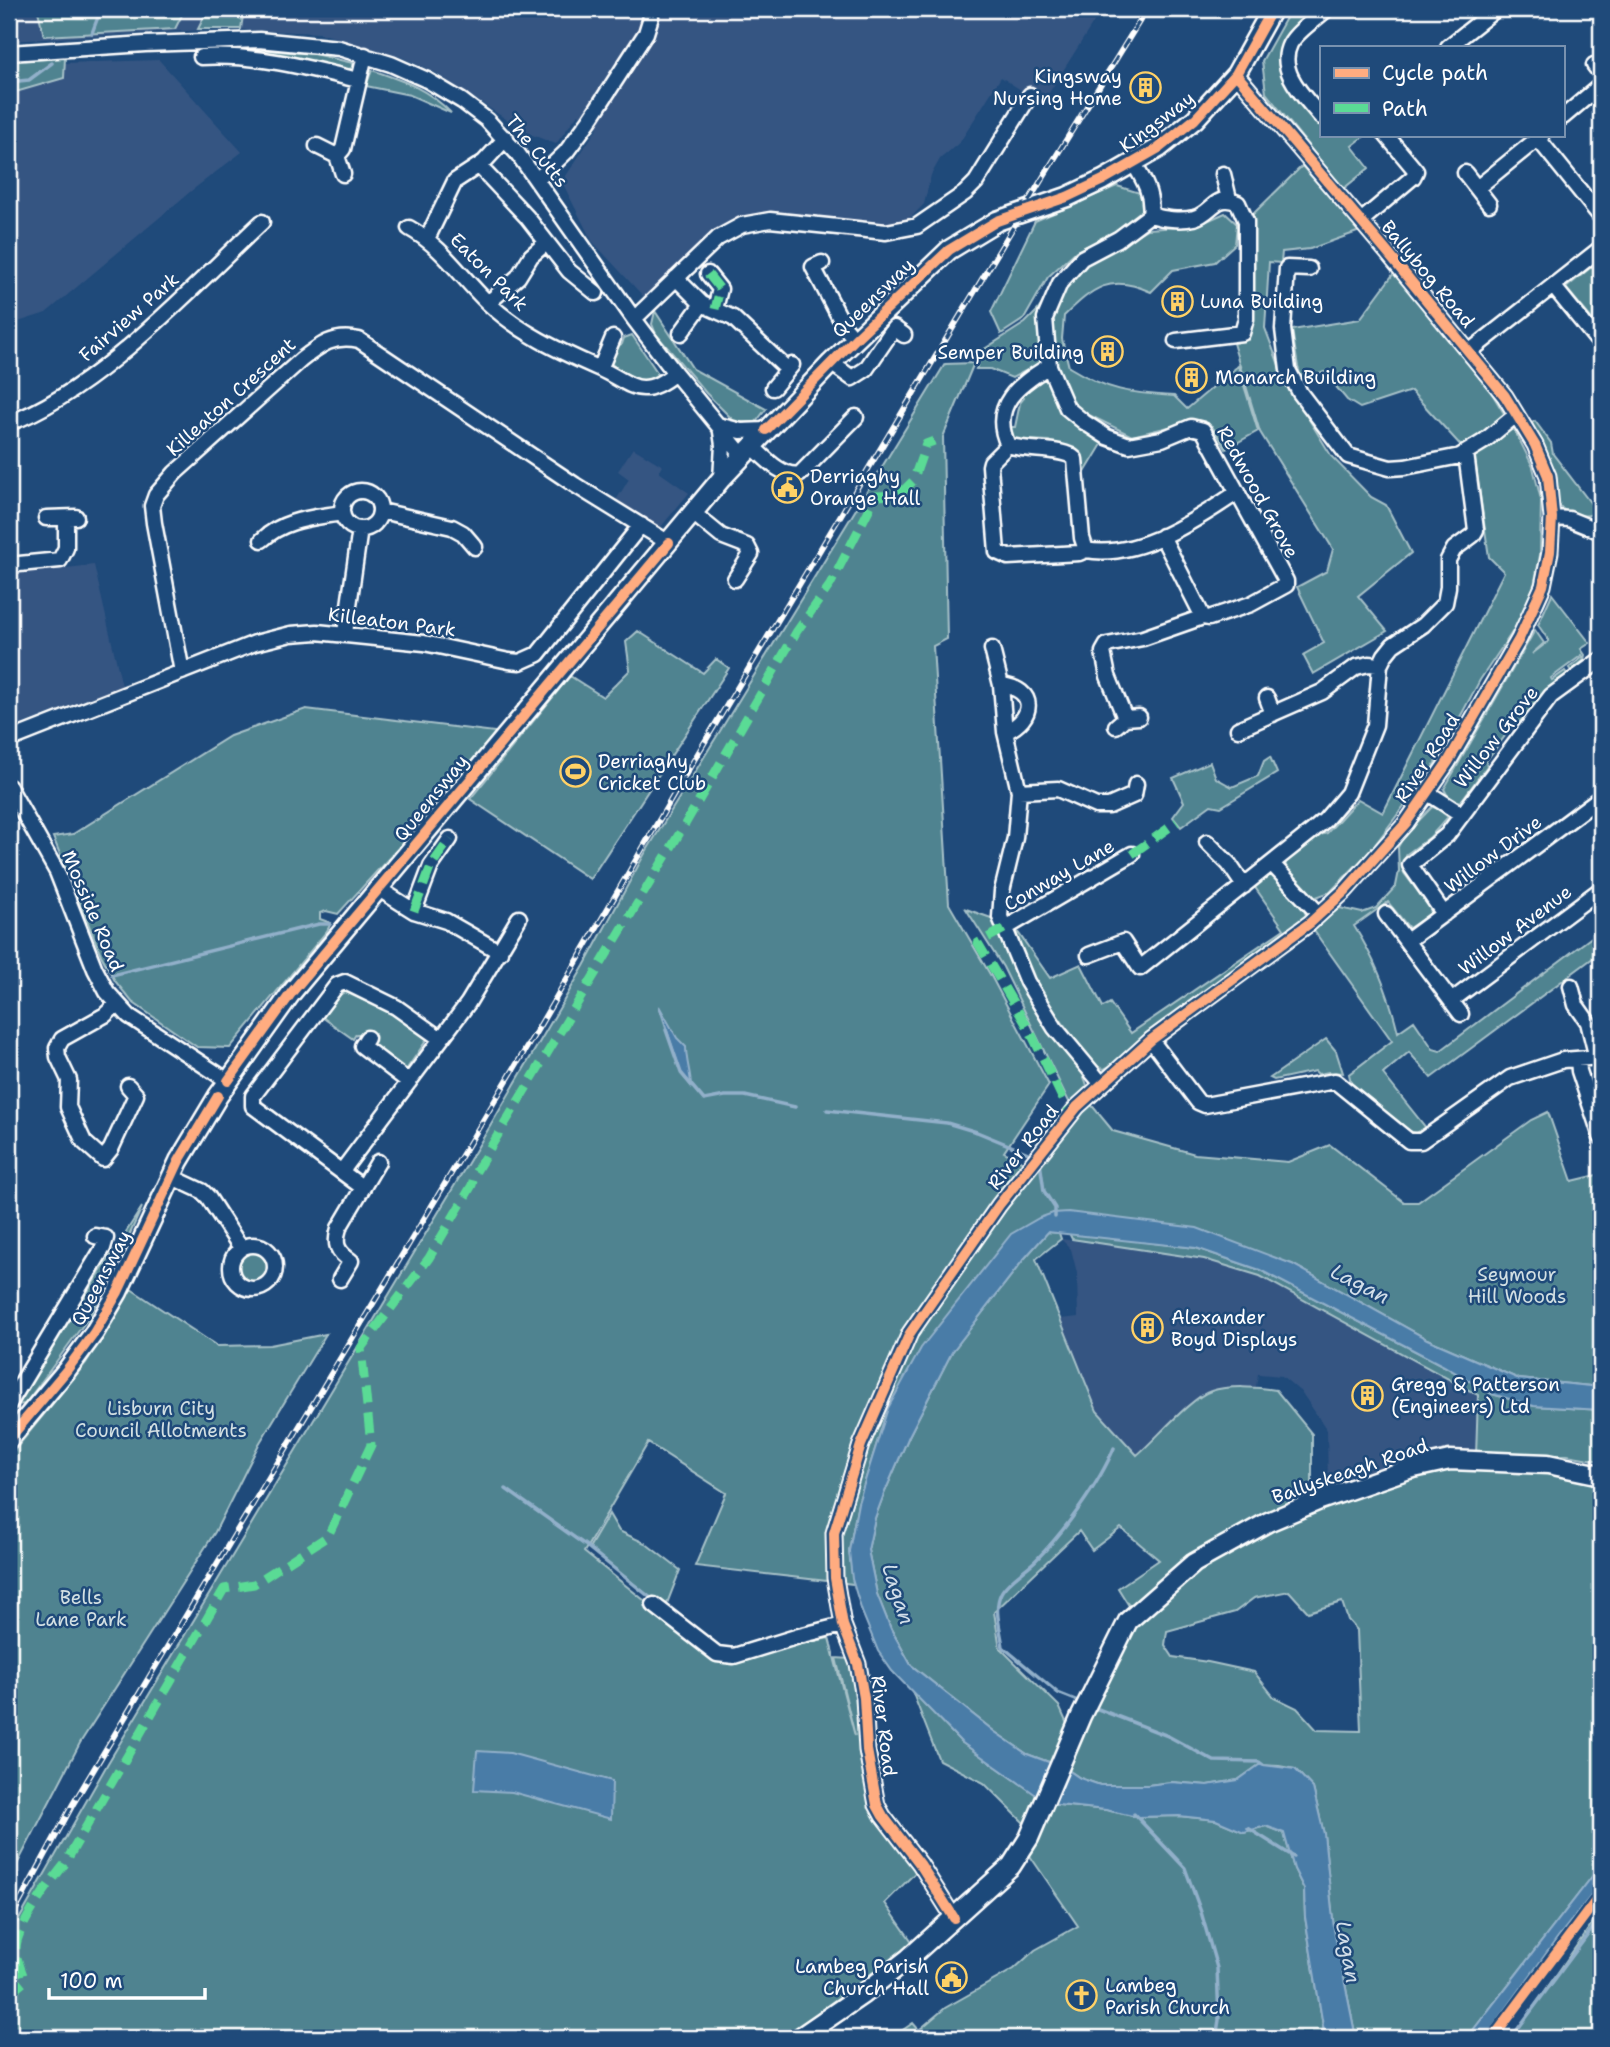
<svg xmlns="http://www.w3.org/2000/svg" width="1610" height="2047" font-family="'Shantell Sans',sans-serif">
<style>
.built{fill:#355582}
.green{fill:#4f8390;stroke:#a7c1c8;stroke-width:2;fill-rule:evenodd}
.water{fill:#497ca7;stroke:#92b0ca;stroke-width:2}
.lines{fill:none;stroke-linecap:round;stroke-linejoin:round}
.stream{stroke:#92b0ca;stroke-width:3.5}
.minor-casing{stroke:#fff;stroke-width:19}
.major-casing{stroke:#fff;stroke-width:23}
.minor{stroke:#1f4a7a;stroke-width:14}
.major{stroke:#1f4a7a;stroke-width:18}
.rail-casing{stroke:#fff;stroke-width:6}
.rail{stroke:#1f4a7a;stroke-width:3.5;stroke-dasharray:10;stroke-linecap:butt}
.quiet{stroke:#5adb95;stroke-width:9;stroke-dasharray:18 9;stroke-linecap:butt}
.cycleway-casing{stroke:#1f4a7a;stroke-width:15}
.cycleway{stroke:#ffac80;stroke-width:10}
.labels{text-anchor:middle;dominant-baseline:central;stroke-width:5;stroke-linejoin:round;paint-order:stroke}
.poi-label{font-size:19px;fill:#fff;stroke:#1f4a7a;text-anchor:start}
.street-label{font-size:19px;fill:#fff;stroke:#1f4a7a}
.park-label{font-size:19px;fill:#d3e0e3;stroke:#1f4a7a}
.water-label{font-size:21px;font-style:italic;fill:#d2dee9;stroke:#1f4a7a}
</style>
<rect width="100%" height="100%" fill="#1f4a7a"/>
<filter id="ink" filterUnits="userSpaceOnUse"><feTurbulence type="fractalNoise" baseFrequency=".0143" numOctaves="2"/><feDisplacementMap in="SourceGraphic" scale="14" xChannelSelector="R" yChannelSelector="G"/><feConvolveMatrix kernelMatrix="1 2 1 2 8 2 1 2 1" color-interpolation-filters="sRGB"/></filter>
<g filter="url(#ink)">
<path class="built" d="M9 9H1102L1042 104 1001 77 960 142 940 159 931 175 924 204 891 238 852 239 759 224 716 246 656 310 592 241 562 182 598 127 578 114 556 144 527 133 436 73 401 57 320 33 219 29 9 41Z
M159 60 242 152 191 191 46 313 9 325V94L64 78 65 63Z
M633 448 663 466 659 472 689 493 660 528 615 502 629 479 618 471Z
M94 565 122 686 9 729V574Z
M1061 1239 1204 1259 1260 1276 1478 1395 1476 1456 1408 1458 1346 1484H1328L1327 1430 1302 1393 1282 1376 1258 1374 1256 1387 1210 1391 1184 1411 1138 1456 1097 1411 1060 1319 1078 1317 1077 1273 1071 1249Z"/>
<path class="green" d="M41 9H185L175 29 44 36 38 11Z
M208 9H244L241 29H198Z
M1291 9H1325L1281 61C1282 85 1302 111 1321 125V135H1366L1352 146 1369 168 1343 189 1266 93 1262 61Z
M256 49 314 54 353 63 352 68 344 71 314 61 251 51Z
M65 58 64 78 9 94V61Z
M372 70C404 81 428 89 451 113L410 95 366 86Z
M1302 166 1360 231 1310 249 1282 252 1281 263 1269 262 1265 328 1279 365 1294 395 1332 457 1371 497 1386 505 1411 553 1358 596 1387 631 1313 674 1303 655 1324 643 1297 587 1327 571 1333 549 1260 432 1233 343 1248 340 1250 217Z
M1117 186 1143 194 1145 213 1115 233 1076 251 1048 277 1024 319 1001 334 991 312 1035 221Z
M1225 213 1237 224 1235 244 1215 262 1173 270 1151 292C1110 273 1093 288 1064 316L1062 339 1069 367C1108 391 1129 393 1174 396L1187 409 1238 366 1258 431 1226 449 1212 426 1197 420 1132 436 1089 415 1074 425 1104 441 1084 474H1079L1074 450 1069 447 1055 446 1049 441 1027 440 1021 444 1013 442 1008 427H1015L1020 403 1024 398 1021 394 1030 386 1027 370 1012 378 990 369H976L983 350 1025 323 1038 310 1057 281 1147 229 1196 226Z
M1601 259V330L1566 288Z
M1394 273 1470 357 1517 435 1533 467 1541 500 1540 555 1533 591 1519 622 1480 680 1433 767 1371 850 1330 892 1311 899 1285 872 1286 862 1320 835 1327 833 1358 799 1383 813 1504 572 1489 557 1475 461 1411 391 1360 408 1347 400 1324 372 1302 381 1298 367 1292 330 1360 319Z
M655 311 693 369 766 409 756 422H735L706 393 656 334 652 324Z
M632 335 657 372V377C638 387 624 371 608 362L616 346 622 344 624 338Z
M974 363 943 437 947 639 933 646 949 904 991 976 1049 1085 1004 1152 1027 1164 1075 1114 1003 967 966 909 994 919 996 929C1005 949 1014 969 1025 988 1043 1021 1091 1064 1089 1102L1113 1131 1195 1154 1288 1162 1330 1145 1404 1202H1418L1531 1120 1548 1112 1572 1181 1601 1174V1387L1519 1379 1427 1339 1292 1264 1053 1213 888 1408 858 1503 849 1551 854 1584 695 1566 726 1493 648 1443 584 1552 715 1657 734 1659 829 1638 855 1736 836 1658 850 1659 858 1680 860 1756 872 1812 918 1870 885 1903 913 1943 783 2038H22L9 2023V1937L108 1763 492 1123 584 966 644 855 945 364Z
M1535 421 1551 443 1553 454 1595 509 1590 515C1549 521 1552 482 1545 454 1542 444 1536 433 1532 423Z
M1552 594 1590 643 1581 649 1585 655 1584 660 1571 671 1569 668 1583 657 1582 655 1551 678 1552 680 1565 671 1567 674 1548 688 1520 722 1515 723 1486 761 1487 766 1461 801C1453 803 1447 796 1444 789L1535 630 1544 643 1532 654 1549 641 1538 625Z
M638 631 703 673 716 659 729 668 590 879 470 799 570 676 603 697 630 670 626 642Z
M306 709 495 732 490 741 409 836 338 914 326 911 320 913V919L331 923 327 931 230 1048 197 1047 132 1002 115 981 101 955 53 837 73 834 230 736Z
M1270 757 1277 773 1221 807 1211 805 1181 827 1173 817 1184 802 1173 778 1210 762 1216 778 1232 787 1258 776 1264 761Z
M1432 807 1437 808 1448 817 1430 837 1407 854 1402 866 1404 873 1431 909 1430 914 1409 928 1388 902 1354 926C1375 959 1389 994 1398 1032L1414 1021 1433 1049 1440 1051 1601 930V952L1431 1078 1409 1052 1383 1074 1426 1128 1416 1133 1409 1131 1351 1083 1349 1074 1392 1041 1312 928 1340 908 1362 913 1376 908 1396 886 1399 871 1398 847 1404 836Z
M1271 874 1303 908 1306 915 1302 925 1113 1064 1104 1069 1096 1066C1074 1039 1015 964 1017 931L1050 978 1081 964 1103 1007 1110 1003 1131 1033 1284 929 1254 886Z
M346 992 395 1015 428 1038 406 1070 404 1071 371 1046 363 1034H356L353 1039 322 1017 340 994Z
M1326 1039 1336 1051 1343 1073 1329 1072 1318 1074 1315 1071 1274 1080 1270 1078Z
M142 1207 110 1278 89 1317 25 1404 15 1405Z
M1048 1232 1059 1233 1061 1239 1036 1259 1097 1411 1137 1455C1155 1440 1191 1397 1211 1391 1229 1385 1258 1387 1276 1390L1312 1434V1498L1265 1518 1189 1559 1131 1609 1118 1588 1159 1560 1121 1528 1092 1550 1079 1531 994 1612 1000 1648 1059 1706 1068 1726 1065 1735 1077 1740 1132 1625 1198 1566 1272 1526 1311 1510 1452 1465 1575 1474 1601 1480V1865L1467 2038H1356L1334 1929 1324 1834 1313 1788 1295 1769 1279 1766 1259 1765 1238 1780 1207 1785 1171 1782 1148 1785H1100L1080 1778 1065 1768 1027 1754 995 1732 911 1665 891 1629 877 1594 868 1550 875 1518 884 1494 909 1436 952 1352 1024 1259ZM1289 1591 1308 1612 1342 1602 1348 1620 1357 1630 1361 1731 1317 1730 1297 1708 1274 1697 1254 1672 1208 1662 1173 1657 1165 1645 1167 1631 1235 1612 1254 1598Z
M1069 1233 1196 1248 1260 1270 1444 1366 1492 1394 1534 1406 1601 1410V1461L1567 1455 1476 1456 1478 1395 1260 1276 1204 1259 1072 1239Z
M235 1266a17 17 0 1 1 34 0a17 17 0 1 1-34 0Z
M131 1289 217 1346 270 1345 326 1334 259 1444 215 1532 80 1743 9 1880V1457L86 1363Z
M609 1514 619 1531 645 1543 680 1570 666 1606 649 1596 589 1548Z
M912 1691 961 1742 1040 1797 1027 1826 984 1783 939 1760Z
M1049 1804 1106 1810 1137 1817 1179 1816 1216 1820 1244 1832 1266 1826 1284 1833 1294 1869 1304 1889 1305 1917 1325 2038H891L913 2023 919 2030 945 2008 1014 1969 1035 1950 1078 1926 1028 1853Z
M1601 1911V2038H1512Z"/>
<path class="water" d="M659 1006 677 1038 686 1047C686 1062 691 1073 691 1086L681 1073Z
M1068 1212 1197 1228 1292 1264 1427 1339 1519 1379 1601 1387V1410L1534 1406 1492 1394 1444 1366 1260 1270 1196 1248 1048 1232 1024 1259 952 1352 909 1436 884 1494 875 1518 868 1550 877 1594 891 1629 911 1665 995 1732 1027 1754 1065 1768 1080 1778 1100 1785H1148L1171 1782 1207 1785 1238 1780 1259 1765H1263L1295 1769 1313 1788 1324 1834 1334 1929 1356 2038H1325L1305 1917 1304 1889 1294 1869 1284 1833 1266 1826 1244 1832 1216 1820 1179 1816 1137 1817 1106 1810 1049 1804 961 1742 892 1671 878 1651 862 1612 852 1579 849 1551 858 1503 888 1408 921 1348 1011 1234 1039 1218 1053 1213Z
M477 1751 510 1753 612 1781 611 1819 512 1792 474 1790Z
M1601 1865V1883L1558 1937 1485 2038H1467Z"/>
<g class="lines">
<path class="stream" d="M346 9 385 13 397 9
M92 33 101 9
M9 82 29 80 52 63
M112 975 319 924H330
M666 1030 681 1073 704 1100 725 1096H745L795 1107
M827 1110 947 1123 977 1132 1033 1155
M1040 1162 1044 1191 1055 1208V1217
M1594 1351 1601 1350
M506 1489 585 1545 652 1599
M1078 1701 1058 1693 1003 1647C1001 1630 993 1609 1001 1593 1007 1581 1026 1570 1036 1560 1064 1532 1099 1484 1114 1448
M1098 1709 1168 1736 1214 1761 1259 1762 1263 1765
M1134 1814 1185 1868 1201 1912 1217 1968 1219 2020 1216 2038
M1248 1828 1294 1857
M1511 2038 1601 1917"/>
<defs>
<path id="minor" d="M1448 47 1496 9
M9 53 145 44 259 40 339 48 391 64 427 80 462 101 487 120 518 154 634 319 675 373 743 456
M201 57C255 54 306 67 358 80
M1594 65 1601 74
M1321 117C1306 98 1276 72 1290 44 1297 31 1316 19 1327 9
M1563 117 1601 85
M1535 135 1601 217
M317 146 337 156 343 174
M337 156 343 149 365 55
M479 166 527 217 569 271 596 293
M1465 173 1489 204
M1223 174 1229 199
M538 179 566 152 589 121 646 33 651 17 649 9
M1477 188 1542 135
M1150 215C1163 219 1181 221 1194 218 1213 213 1215 192 1238 203L1246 221V319L1242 333 1176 341
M1361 221 1413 177 1416 171 1386 135
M409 228C442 246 461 277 487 302 520 333 557 350 598 368 632 383 639 402 675 373
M427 239 455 181 484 162 506 138
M822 263 813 267 844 326 855 339
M1309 269 1287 268 1283 329 1288 370 1300 393 1348 456 1390 468 1405 467 1460 456 1483 442 1516 415
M708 274 720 289 715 309
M676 278 702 304 733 318 788 370
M1554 287 1601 345
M488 303 518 277 531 256 546 243
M634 319 718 238 742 225 770 220 886 232 917 226 965 193 976 182 1030 95
M681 333 702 304
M1469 352 1601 248
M831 363 852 378 866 369 894 328 904 335
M1049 366C1020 384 989 405 1008 445 1027 452 1064 447 1075 459L1082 538 1086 550C1137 560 1198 519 1238 492
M600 369 613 338
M773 388 792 365
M9 423C97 392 193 286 262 222
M718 425 741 431 766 430
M721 432 723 445 721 479
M1008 445 991 462 990 466 997 552 1008 557 1079 553 1086 550
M752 446C764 457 782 478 800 474L856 417
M342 510a19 19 0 1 1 38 0a19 19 0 1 1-38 0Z
M381 511 452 527 463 533 475 547
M693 513 721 536 747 546 751 554 735 579
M46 518 76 517
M1552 518 1569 519 1601 532
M1162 536 1203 617
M262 540C284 519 313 518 342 513
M9 565 60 560 66 548V519
M345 633 360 529
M992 649 1001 685 1005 732 1019 791 1015 838 1002 891 1000 917 1027 982 1055 1028 1101 1083
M182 672 154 523 152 506 156 495 175 473 301 360C320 345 334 334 359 340L575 485 669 543
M1001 685C1037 689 1035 719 1005 732
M1267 698 1273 714
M1125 718 1108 676 1103 652 1107 645 1143 638 1203 617 1209 618 1251 604 1286 585V581L1203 430 1191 427 1162 439 1129 445 1107 437 1084 422 1067 408 1049 366 1045 318 1060 283 1082 258 1118 239 1150 215C1153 195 1144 180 1134 164
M1116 726 1125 718 1139 717
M1238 729 1322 692 1356 667 1369 664 1380 665
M9 740 255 643 291 634 317 632 424 643 509 661 520 662 538 654 641 525
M9 787 57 872 95 969 107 992 129 1016 228 1081
M1019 791 1058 789 1096 806H1109L1134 795 1136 784
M1428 793 1461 814
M1207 842 1229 864 1244 886
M1272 864 1319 914
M379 889 414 911 446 921 500 952
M414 911 431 866 450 839
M1386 914 1461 1014
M1444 914 1410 865 1447 835 1551 696 1599 661
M1004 929 1132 854
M1407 941 1601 797
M1089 955 1123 942 1140 968 1311 832 1325 820 1348 793 1375 725 1380 665 1385 655 1393 645 1423 625 1445 603 1448 587V560L1454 549 1473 535 1476 530 1466 454
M1571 986 1576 1005 1588 1022 1597 1058
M1451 1001 1601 889
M117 1004 105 1015 62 1039 57 1048 58 1057 69 1080 68 1107 84 1142 103 1159 111 1149 136 1095 128 1086
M367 1038 362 1046 409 1082
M1151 1040 1198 1102 1205 1105 1335 1081 1409 1141H1421L1510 1078 1563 1060 1601 1057
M1578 1060 1579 1071 1601 1137
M342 1171 468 1003 519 918
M172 1177 202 1191 208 1197 241 1248
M362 1187 253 1106V1096L337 985 345 982 396 1007 441 1039
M231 1267a22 22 0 1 1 44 0a22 22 0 1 1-44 0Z
M340 1279 351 1261C337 1252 334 1244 339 1228L378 1162
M9 1404 103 1248 106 1238 95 1236
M654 1605 717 1654 734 1656 799 1636 843 1625
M954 1918 920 1864 883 1816 877 1805 867 1750 864 1698 858 1664 843 1625 835 1578 834 1533 861 1445 910 1333 999 1205 1077 1107 1151 1040 1310 923 1346 890 1406 823 1448 762 1519 639 1543 586 1550 552 1552 518 1548 476 1535 445 1505 396 1386 251 1236 74"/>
<path id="major" d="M9 1439 66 1371 94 1333 118 1292 179 1161 218 1096 292 992 721 479 831 363 949 250 997 221 1067 197 1103 180 1159 148 1195 119 1236 74 1272 9
M799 2038 863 1994 909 1958 1011 1866 1029 1838 1081 1716 1128 1621 1194 1563 1268 1522 1320 1500 1409 1469 1450 1460 1548 1464 1601 1475"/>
</defs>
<use href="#minor" class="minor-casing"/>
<use href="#major" class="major-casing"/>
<use href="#minor" class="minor"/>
<use href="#major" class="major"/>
<defs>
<path id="rail" d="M9 1922 73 1804 536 1032 694 760 1042 179 1147 9"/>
</defs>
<use href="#rail" class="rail-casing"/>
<use href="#rail" class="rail"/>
<path class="quiet" d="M708 274 720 289 715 309
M1132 854 1177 822
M414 911 431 866 450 839
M1004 929 978 943 1030 1031 1066 1106 1072 1113
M9 1994 25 1981C22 1971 15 1957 16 1948 16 1928 51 1881 64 1865L224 1589 254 1584 328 1536 371 1445 361 1348 429 1258 472 1185 475 1173 684 826 797 631 830 585 876 496 899 495 913 481 926 444 934 441"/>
<defs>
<path id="cycleway" d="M766 430 855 339 949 250 997 221 1067 197 1103 180 1159 148 1195 119 1236 74 1272 9
M228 1081 292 992 669 543
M9 1439 66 1371 94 1333 118 1292 179 1161 218 1096
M954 1918 920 1864 883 1816 877 1805 867 1750 864 1698 858 1664 843 1625 835 1578 834 1533 861 1445 910 1333 999 1205 1077 1107 1151 1040 1310 923 1346 890 1406 823 1448 762 1519 639 1543 586 1550 552 1552 518 1548 476 1535 445 1505 396 1386 251 1236 74
M1493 2038 1601 1894"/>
</defs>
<use href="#cycleway" class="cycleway-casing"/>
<use href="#cycleway" class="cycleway"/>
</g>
</g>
<defs>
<symbol id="building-ring" viewBox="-11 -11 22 22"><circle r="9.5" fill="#1f4a7a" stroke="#ffd166" stroke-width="1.5"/><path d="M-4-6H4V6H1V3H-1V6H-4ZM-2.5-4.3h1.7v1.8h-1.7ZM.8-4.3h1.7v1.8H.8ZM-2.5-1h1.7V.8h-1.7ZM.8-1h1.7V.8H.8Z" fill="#ffd166"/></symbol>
<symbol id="civic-ring" viewBox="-11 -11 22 22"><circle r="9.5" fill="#1f4a7a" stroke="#ffd166" stroke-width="1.5"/><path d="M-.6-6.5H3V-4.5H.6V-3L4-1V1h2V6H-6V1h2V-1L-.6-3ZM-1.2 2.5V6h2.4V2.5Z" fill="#ffd166"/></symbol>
<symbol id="stadium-ring" viewBox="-11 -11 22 22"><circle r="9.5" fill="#1f4a7a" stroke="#ffd166" stroke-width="1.5"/><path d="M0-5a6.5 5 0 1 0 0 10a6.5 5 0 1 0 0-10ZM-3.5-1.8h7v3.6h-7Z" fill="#ffd166"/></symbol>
<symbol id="church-ring" viewBox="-11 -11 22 22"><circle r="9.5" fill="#1f4a7a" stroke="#ffd166" stroke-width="1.5"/><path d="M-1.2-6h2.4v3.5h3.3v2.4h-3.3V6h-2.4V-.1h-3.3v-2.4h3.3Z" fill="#ffd166"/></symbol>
</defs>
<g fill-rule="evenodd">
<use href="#building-ring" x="1128" y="70" width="35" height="35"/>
<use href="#building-ring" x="1160" y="284" width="35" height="35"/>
<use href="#building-ring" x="1090" y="334" width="35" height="35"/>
<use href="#building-ring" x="1174" y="360" width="35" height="35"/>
<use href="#civic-ring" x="770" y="470" width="35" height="35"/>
<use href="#stadium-ring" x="558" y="754" width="35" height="35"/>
<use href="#building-ring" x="1130" y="1310" width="35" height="35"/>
<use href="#building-ring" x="1350" y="1378" width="35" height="35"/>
<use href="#civic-ring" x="934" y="1960" width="35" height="35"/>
<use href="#church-ring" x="1064" y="1978" width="35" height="35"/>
</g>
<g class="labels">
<g class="poi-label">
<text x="1122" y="76" text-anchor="end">Kingsway<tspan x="1122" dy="22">Nursing Home</tspan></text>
<text x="1200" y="301">Luna Building</text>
<text x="1084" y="352" text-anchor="end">Semper Building</text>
<text x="1215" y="377">Monarch Building</text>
<text x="810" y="476">Derriaghy<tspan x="810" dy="22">Orange Hall</tspan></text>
<text x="598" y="761">Derriaghy<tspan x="598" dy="22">Cricket Club</tspan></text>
<text x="1171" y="1317">Alexander<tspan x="1171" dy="22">Boyd Displays</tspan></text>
<text x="1391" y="1384">Gregg &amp; Patterson<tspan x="1391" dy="22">(Engineers) Ltd</tspan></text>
<text x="929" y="1966" text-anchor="end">Lambeg Parish<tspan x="929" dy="22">Church Hall</tspan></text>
<text x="1105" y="1985">Lambeg<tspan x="1105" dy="22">Parish Church</tspan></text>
</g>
<g class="street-label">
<text transform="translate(1157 122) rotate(-37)">Kingsway</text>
<text transform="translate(537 151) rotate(51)">The Cutts</text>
<text transform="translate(489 272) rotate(45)">Eaton Park</text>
<text transform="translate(1428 274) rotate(50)">Ballybog Road</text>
<text transform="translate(873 298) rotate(-44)">Queensway</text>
<text transform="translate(129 317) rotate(-41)">Fairview Park</text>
<text transform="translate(231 397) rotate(-42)">Killeaton Crescent</text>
<text transform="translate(1258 492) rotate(61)">Redwood Grove</text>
<text transform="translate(392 622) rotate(7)">Killeaton Park</text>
<text transform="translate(1496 737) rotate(-52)">Willow Grove</text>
<text transform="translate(1427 758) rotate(-57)">River Road</text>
<text transform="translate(431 798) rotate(-51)">Queensway</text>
<text transform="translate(1493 854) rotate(-37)">Willow Drive</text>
<text transform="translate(1059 875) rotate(-30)">Conway Lane</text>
<text transform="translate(93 911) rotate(67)">Mosside Road</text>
<text transform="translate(1515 930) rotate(-37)">Willow Avenue</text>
<text transform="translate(1023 1147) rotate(-52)">River Road</text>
<text transform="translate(101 1278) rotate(-62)">Queensway</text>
<text transform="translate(1350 1471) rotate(-19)">Ballyskeagh Road</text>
<text transform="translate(884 1726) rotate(83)">River Road</text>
</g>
<g class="park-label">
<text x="1517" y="1274">Seymour<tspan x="1517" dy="22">Hill Woods</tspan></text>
<text x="161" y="1408">Lisburn City<tspan x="161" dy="22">Council Allotments</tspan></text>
<text x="81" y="1597">Bells<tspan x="81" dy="22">Lane Park</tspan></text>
</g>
<g class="water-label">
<text transform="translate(1360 1284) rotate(27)">Lagan</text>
<text transform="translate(898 1594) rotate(72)">Lagan</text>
<text transform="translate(1348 1952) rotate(80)">Lagan</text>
</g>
</g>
<rect width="1610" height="2047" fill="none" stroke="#1f4a7a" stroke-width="35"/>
<rect x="18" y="18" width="1575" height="2012" fill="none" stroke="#fff" stroke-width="2.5" filter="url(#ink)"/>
<rect x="1320" y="46" width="245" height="91" fill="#1f4a7a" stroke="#7992af" stroke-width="2"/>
<rect x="1334" y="68" width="35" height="10" fill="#ffac80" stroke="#7992af" stroke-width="2"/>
<text x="1382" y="80" font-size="21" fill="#ffffff">Cycle path</text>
<rect x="1334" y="103" width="35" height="10" fill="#5adb95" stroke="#7992af" stroke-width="2"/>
<text x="1382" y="116" font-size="21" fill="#ffffff">Path</text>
<path d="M49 1988v10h156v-10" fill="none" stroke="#ffffff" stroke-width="3.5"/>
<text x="60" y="1988" font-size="21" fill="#ffffff" stroke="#1f4a7a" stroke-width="5" paint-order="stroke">100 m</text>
</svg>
